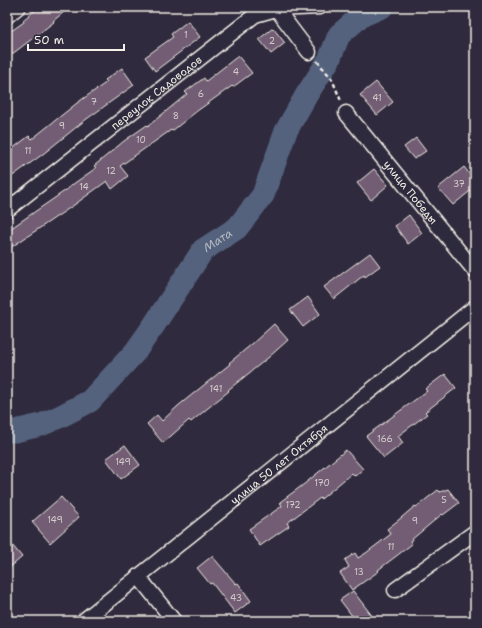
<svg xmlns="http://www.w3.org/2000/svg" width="482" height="628" font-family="'Shantell Sans',sans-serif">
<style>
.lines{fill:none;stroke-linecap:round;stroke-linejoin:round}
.river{stroke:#54627e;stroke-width:23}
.building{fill:#725d74;stroke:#f4f1e8}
.minor-casing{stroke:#f4f1e8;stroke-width:17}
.path{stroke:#f4f1e8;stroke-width:2.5;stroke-dasharray:4 3;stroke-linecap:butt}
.minor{stroke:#2f2a3d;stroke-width:14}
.labels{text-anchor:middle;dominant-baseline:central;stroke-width:4;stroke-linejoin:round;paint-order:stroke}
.number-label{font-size:9px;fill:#d4cccb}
.street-label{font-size:11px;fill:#f4f1e8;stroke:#2f2a3d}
.water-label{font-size:12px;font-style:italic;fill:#b4b8be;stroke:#2f2a3d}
</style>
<rect width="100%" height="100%" fill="#2f2a3d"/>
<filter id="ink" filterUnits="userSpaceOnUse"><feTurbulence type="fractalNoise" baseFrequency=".025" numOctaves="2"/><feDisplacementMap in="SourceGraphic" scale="8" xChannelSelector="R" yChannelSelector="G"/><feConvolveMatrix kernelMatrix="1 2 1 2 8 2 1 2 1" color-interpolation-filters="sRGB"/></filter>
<g filter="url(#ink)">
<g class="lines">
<path class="river" id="s1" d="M7 431H15L41 425 59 417 90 401 135 352 154 325 203 250 237 228 263 195 286 131 307 94 329 60 339 35 361 16 382 7"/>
</g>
<path class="building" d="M39 7H70L53 21 54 22 7 58V34L24 22 23 20Z
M188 21 200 37 155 71 145 57 173 37 171 34Z
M273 28 285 43 271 54 259 39Z
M238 56 252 73 233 87 232 86 197 111 172 131 171 130 120 166 128 176 112 189 107 181 74 205 7 250V231L69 188V187L96 168 94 166 124 141 147 125 148 126 187 94 185 92 204 78 206 81Z
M122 68 134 85 84 121 43 154 7 180V153L29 136 32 139 77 103 107 82 105 80Z
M376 82 393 102 377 115 360 95Z
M416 138 426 151 414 159 404 147Z
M464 167 475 181V187L453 205 438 188Z
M374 169 388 185 371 200 357 183Z
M409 215 422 233 408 244 395 226Z
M370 253 380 266 365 277 364 275 334 299 324 287Z
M308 297 320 314 303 327 290 310Z
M274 324 288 340 269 357 228 390 229 391 214 403 191 422 189 420 163 443 147 424 157 415 162 421 178 406 230 364 229 363 252 344Z
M445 374 456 388 425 412 427 414 398 436 403 443 384 458 366 436 427 391 425 389Z
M125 445 140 465 121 479 106 459Z
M346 450 363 469 355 476 352 473 321 499 320 498 287 523 289 526 260 546 249 529 282 506 280 502 303 485Z
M448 489 459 503 443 515 442 514 410 541 412 544 378 570 379 571 352 590 340 573 349 567 345 560 355 553 358 558 366 553 391 534 387 529 401 518 415 506 416 507 438 490 440 492Z
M61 497 79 517 50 543 32 522Z
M7 539 22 557 7 570Z
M212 556 236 584 238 583 251 601 235 613 212 583 210 584 197 568Z
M353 591 376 621H356L340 600Z"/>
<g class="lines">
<defs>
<g id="minor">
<path d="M275 7 309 52"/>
<path d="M7 16 18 7"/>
<path id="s2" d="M346 113 475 271"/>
<path id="s3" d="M7 210 255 15 276 9 320 7"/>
<path d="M138 576 174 621"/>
<path d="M395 590 475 532"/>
<path id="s4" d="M83 621 475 307"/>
</g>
</defs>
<use href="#minor" class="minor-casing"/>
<path class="path" d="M317 61 332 79 341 101"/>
<use href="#minor" class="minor"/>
</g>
</g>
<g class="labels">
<g class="number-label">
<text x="186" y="35">1</text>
<text x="272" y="41">2</text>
<text x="236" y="72">4</text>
<text x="201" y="94">6</text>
<text x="377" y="98">41</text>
<text x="94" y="102">7</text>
<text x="176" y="116">8</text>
<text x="62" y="126">9</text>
<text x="141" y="140">10</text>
<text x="28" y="151">11</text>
<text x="111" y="171">12</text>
<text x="459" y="184">37</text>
<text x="84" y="187">14</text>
<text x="216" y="389">141</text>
<text x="385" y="439">166</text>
<text x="123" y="462">149</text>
<text x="322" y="483">170</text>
<text x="444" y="500">5</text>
<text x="293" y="505">172</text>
<text x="55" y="520">149</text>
<text x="415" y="521">9</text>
<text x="391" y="547">11</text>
<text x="359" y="572">13</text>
<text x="236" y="598">43</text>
</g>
<g class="street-label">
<text stroke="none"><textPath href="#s3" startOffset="190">переулок Садоводов</textPath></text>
<text stroke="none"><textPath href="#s2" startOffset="102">улица Победы</textPath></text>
<text stroke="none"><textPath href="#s4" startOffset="251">улица 50 лет Октября</textPath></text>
</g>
<g class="water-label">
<text stroke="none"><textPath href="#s1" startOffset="296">Мата</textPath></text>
</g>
</g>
<rect width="482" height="628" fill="none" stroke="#2f2a3d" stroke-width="24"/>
<rect x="12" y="12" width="458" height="604" fill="none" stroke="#f4f1e8" stroke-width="1.5" filter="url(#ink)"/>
<path d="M28 44v6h96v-6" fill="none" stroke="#f4f1e8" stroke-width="2"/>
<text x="34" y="44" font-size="12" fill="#f4f1e8" stroke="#2f2a3d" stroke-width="3" paint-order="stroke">50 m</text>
</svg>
